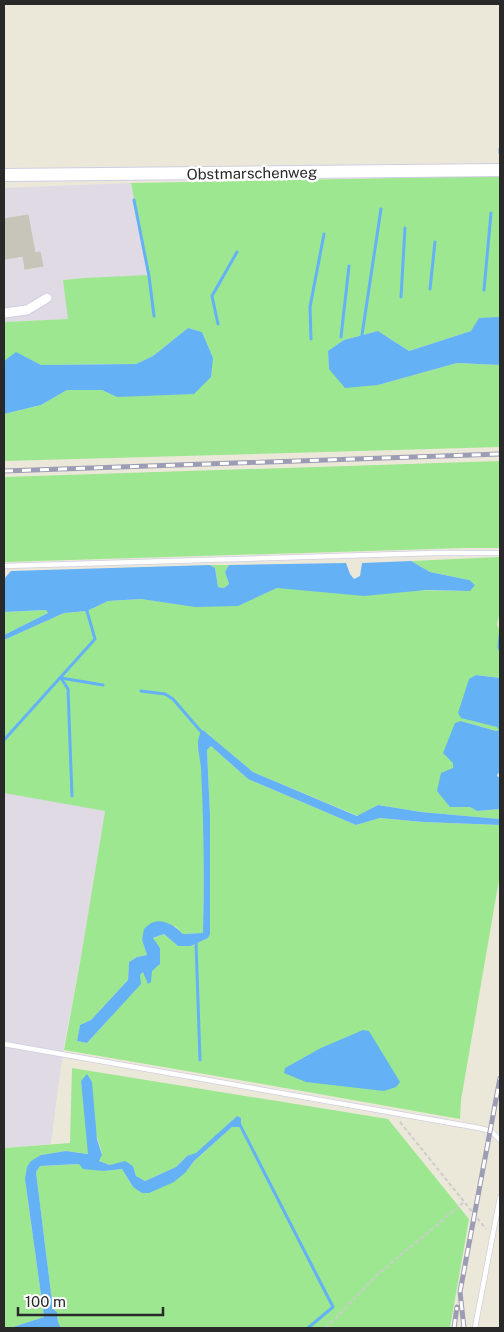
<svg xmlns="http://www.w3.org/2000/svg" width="504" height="1332" font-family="'Public Sans',sans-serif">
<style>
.industrial{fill:#dfdae4}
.green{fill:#9de791}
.water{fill:#64b1f6}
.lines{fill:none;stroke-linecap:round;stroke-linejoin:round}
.stream{stroke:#64b1f6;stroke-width:3}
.building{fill:#c7c4b9;stroke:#c7c4b3}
.lane-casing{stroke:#cfcee3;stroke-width:6}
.street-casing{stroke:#cfcee3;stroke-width:11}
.secondary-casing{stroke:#cfcee3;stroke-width:14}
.path{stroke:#ccc;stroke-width:2;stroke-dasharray:4 2.5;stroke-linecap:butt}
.lane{stroke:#fff;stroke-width:4.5}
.street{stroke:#fff;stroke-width:9}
.secondary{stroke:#fff;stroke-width:12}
.rail-casing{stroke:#9d9cb5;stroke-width:5}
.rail{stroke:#fff;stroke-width:3;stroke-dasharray:9;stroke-linecap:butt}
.labels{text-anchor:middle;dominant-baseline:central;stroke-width:5;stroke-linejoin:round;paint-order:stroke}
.street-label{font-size:15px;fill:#292929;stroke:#fff}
</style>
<rect width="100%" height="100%" fill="#ece8d9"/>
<path class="industrial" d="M131 183 149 276 84 278 63 280 69 319 4 322V188Z
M4 793 105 810 81 957 65 1040 57 1096 51 1144 4 1148Z"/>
<path class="green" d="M500 176V318V317L471 331 409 351 378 331 344 340 328 352 329 369 378 385 457 363 500 365V447L4 461V414L41 405 67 390H102L118 397 213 358 202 332 188 328 153 356 136 364 41 365 16 353 4 361V322L68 319 63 280 84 278 149 275 131 183Z
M500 461V548H465L4 562V477Z
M500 557V611L497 625C504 636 496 641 500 650V678L476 675 497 727 500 730 496 731 461 721 454 763 450 807H470L477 811 500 809V819L421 812 378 805 358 816 253 772 203 730 198 745 201 761 204 816 203 933 183 934 175 926 142 940 147 955 137 957 129 962 128 980 91 1020 80 1025 77 1041 87 1043 109 1019 140 975 143 972 151 971 160 964V948L152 939 164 934 178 946H191L208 938 210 934V815L207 750 211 746 248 779 356 825 380 818 423 822 500 825V874L461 1100 460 1119 228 1078 64 1050 81 957 105 811 4 793V640L64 613 87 611 108 601 141 599 193 606H237L277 588 470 591 469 580 430 572 411 561Z
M210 565H229L225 572 229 584 224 588 218 587 215 568Z
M46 610 48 613 4 635V612Z
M72 1068 388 1119 469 1219 450 1328H61L58 1322 57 1312 53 1309 36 1172 40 1166 80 1164 104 1171 122 1169 133 1187 186 1172 194 1161 232 1127H241L237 1116 196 1154 187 1156 176 1167 145 1181 136 1176 133 1166 110 1165 99 1161 102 1154 81 1081 89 1154 66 1151 41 1155 25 1179 44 1317 13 1327H4V1148L70 1143Z"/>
<path class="water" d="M500 317V365L457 363 378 385 345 388 329 369 328 351 344 340 378 331 409 351 471 331 479 318Z
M188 328 202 332 213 358 211 377 194 394 117 397 102 390H67L41 405 4 414V361L16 352 41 365 136 364 153 356Z
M411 561 430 572 469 580 475 585 470 591 426 590 364 596 277 588 238 606 195 607 141 599 108 601 87 611 64 613 4 640V635L48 613 46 610 4 612V579L11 571 210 565 215 568 218 587 224 588 229 584 225 572 229 565 346 563 350 574 354 579 360 576 362 563Z
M476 675 500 678V774L498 773 497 776 500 778V809L477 811 470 807H450L437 791 441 773 453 768V763L443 753 455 723 461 721 496 731 499 730 497 727 461 718 458 713 469 679Z
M203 730 253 772 357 816 378 805 421 812 500 819V825L423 822 380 818 356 825 248 779 211 746 207 750 210 815V934L208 938 191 946H178L164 934 153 938 160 948V964L152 971 151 982 148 984 143 972 140 975 141 984 87 1043 77 1041 80 1025 91 1020 128 980 129 962 137 957 147 955 142 940 144 929C146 927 150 923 154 922 165 919 176 927 183 934L203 933C204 878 204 824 201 770 201 757 193 740 203 730Z
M363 1030 369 1031 400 1082 396 1087 384 1091 306 1082 284 1073 285 1068 321 1048Z
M87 1074 92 1082 97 1139 102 1155 99 1161 110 1165 125 1161 133 1166 136 1176 145 1181 176 1167 187 1156 196 1153 237 1116 241 1118V1127H232L194 1161 186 1172 174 1182 149 1193H142L133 1187 122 1169 104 1171 83 1169 79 1164 40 1166 36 1172 53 1309 57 1312 58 1322 61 1328H4V1327H13L44 1317 25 1179 27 1167 31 1161 41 1155 66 1151 88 1154 81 1081Z"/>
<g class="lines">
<path class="stream" d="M500 153V149
M134 200 149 276 154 316
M430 289 435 242
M484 290 491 213
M401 297 405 228
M218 324 212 296 237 252
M362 335 381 209
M341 337 349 266
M311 339 310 307 324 234
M500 636 499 647 500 650
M141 691 165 694 173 699 204 735
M4 740 95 639 87 611
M72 796 68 689 61 678 103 685
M196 943 200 1060
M239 1123 333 1307 308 1328"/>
</g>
<path class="building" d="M28 215 35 253 40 252 43 266 25 269 23 256 4 259V219Z"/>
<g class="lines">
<defs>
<path id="lane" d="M4 566 435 553H500
M4 1044 479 1128 491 1131 500 1140
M475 1328 500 1197"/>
<path id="street" d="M4 313 27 310 47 298"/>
<path id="secondary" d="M4 175 500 170"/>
</defs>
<use href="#lane" class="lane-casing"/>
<use href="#street" class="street-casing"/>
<use href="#secondary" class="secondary-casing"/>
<path class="path" d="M400 1122 486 1229
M326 1328 377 1275 464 1202"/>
<use href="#lane" class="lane"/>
<use href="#street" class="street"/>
<use href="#secondary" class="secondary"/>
<defs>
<path id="rail" d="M4 471 500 454
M454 1328 457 1307
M464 1328 460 1292 500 1078"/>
</defs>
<use href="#rail" class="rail-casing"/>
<use href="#rail" class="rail"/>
</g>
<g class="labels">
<g class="street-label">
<text transform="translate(252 173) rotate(-1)">Obstmarschenweg</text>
</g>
</g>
<rect width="504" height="1332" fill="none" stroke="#292929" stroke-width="10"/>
<path d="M18 1307v8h145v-8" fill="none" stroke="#292929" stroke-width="2.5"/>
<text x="25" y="1307" font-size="15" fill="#292929" stroke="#ffffff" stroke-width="4" paint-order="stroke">100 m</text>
</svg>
